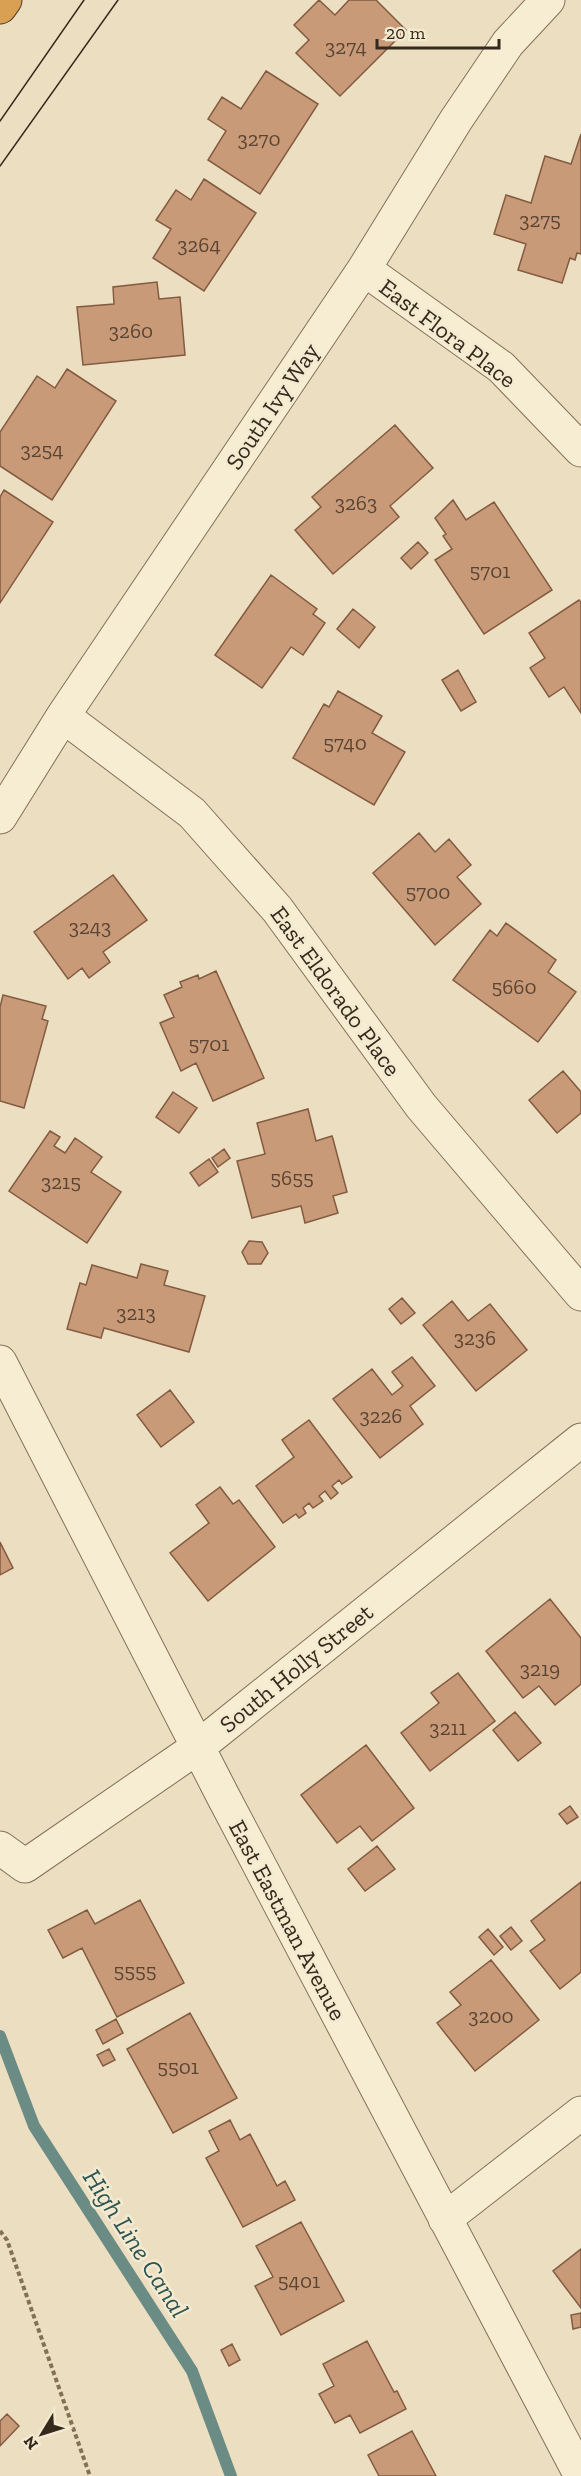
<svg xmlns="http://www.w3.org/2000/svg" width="581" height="2476" font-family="'Zilla Slab',serif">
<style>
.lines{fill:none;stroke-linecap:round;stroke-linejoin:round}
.stream{stroke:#6b8c84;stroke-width:12}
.building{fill:#c99a78;stroke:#835b40;stroke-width:1.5}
.minor-casing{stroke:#847059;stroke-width:35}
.motorway-casing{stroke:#523f2d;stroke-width:35}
.path{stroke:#847059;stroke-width:4;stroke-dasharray:4.5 3;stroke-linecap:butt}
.minor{stroke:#f7edd3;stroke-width:33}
.motorway{stroke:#d99f53;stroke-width:33}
.tram{stroke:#35291d;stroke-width:1.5}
.labels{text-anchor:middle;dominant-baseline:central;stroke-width:5;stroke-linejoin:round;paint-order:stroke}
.number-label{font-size:21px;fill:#5a4534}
.street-label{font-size:24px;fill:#35291d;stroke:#f4ead0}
.water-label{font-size:26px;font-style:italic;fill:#2d5452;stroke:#f4ead0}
</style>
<rect width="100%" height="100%" fill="#ecdfc1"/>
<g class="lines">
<path class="stream" d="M0 2036 34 2126 192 2371 231 2476"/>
</g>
<path class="building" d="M319 0 335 15 349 0H376L406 30 340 96 296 53 309 40 294 25Z
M266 71 318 104 260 194 208 160 226 131 208 119 222 97 241 109Z
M581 134V254L577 253 575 260 570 258 562 283 518 270 526 244 494 234 506 195 531 203 545 156 571 164Z
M204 179 256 213 204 291 153 258 171 229 156 220 176 190 191 200Z
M157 282 159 299 180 297 185 355 83 365 77 307 114 304 113 287Z
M67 369 116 401 52 500 0 466V432L37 376 55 388Z
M395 425 433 468 390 506 399 517 333 574 295 530 321 507 312 497Z
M4 490 53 522 0 603V497Z
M453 500 466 520 494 502 552 590 484 634 435 560 452 549 443 536 446 534 435 518Z
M418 542 428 553 411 569 401 558Z
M271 575 317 609 313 614 325 623 303 655 291 647 262 688 215 655Z
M579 600 581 602V713L564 687 549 697 530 668 545 658 529 633Z
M353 609 375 627 359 648 337 629Z
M458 670 476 702 461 711 442 680Z
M338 691 382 716 372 733 405 752 374 805 293 758 324 704 329 707Z
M419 833 435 852 449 839 471 865 457 877 481 904 435 945 373 873Z
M113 875 147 920 103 952 110 962 89 978 82 968 68 979 34 932Z
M506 923 556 960 548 972 576 992 538 1042 453 980 490 930 497 936Z
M216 971 264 1078 213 1101 196 1063 181 1071 160 1023 174 1017 164 995 182 987 180 982 198 975 199 979Z
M3 995 46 1006 42 1019 48 1021 24 1108 0 1101V1007Z
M563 1071 581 1092V1113L557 1133 529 1100Z
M173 1092 197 1108 179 1133 156 1117Z
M308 1109 316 1141 332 1136 333 1139 347 1192 333 1196 338 1213 305 1223 301 1206 252 1218 237 1161 265 1154 257 1123Z
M50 1131 60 1137 54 1146 65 1153 75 1138 102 1157 91 1172 121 1192 87 1243 9 1191Z
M224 1149 230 1158 218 1167 212 1158Z
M209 1159 218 1172 199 1186 190 1173Z
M249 1241 262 1242 268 1253 261 1264H248L242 1252Z
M141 1264 168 1271 164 1285 205 1296 189 1352 104 1328 101 1338 67 1329 80 1283 86 1285 92 1265 137 1278Z
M402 1298 415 1313 401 1324 389 1309Z
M452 1301 468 1321 490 1304 527 1350 476 1391 423 1325Z
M412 1357 435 1386 410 1406 423 1424 380 1458 333 1399 372 1369 392 1395 403 1386 392 1372Z
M170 1390 194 1422 161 1447 137 1415Z
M309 1420 352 1477 342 1484 339 1480 332 1486 338 1493 331 1499 325 1491 319 1496 323 1501 313 1508 309 1503 303 1508 306 1513 299 1518 296 1514 283 1523 256 1486 294 1457 282 1440Z
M220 1487 233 1504 239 1500 275 1547 208 1601 170 1553 209 1523 196 1505Z
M0 1542 13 1568 0 1575Z
M550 1599 581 1638V1684L555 1705 539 1686 523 1698 486 1651Z
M458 1673 495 1721 430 1771 401 1733 439 1703 431 1693Z
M515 1712 541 1743 518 1761 493 1730Z
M366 1745 414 1808 372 1841 360 1826 337 1843 301 1795Z
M570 1806 578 1817 567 1824 559 1814Z
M377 1846 395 1869 365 1891 348 1869Z
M581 1882V1972L560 1989 530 1951 545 1940 531 1921Z
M140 1900 184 1983 117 2017 82 1948 63 1958 48 1930 87 1910 95 1924Z
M511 1927 522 1941 511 1950 500 1936Z
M488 1929 503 1947 494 1955 479 1937Z
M491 1960 539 2020 475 2071 437 2023 461 2005 450 1992Z
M190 2013 237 2098 173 2133 127 2049Z
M116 2019 123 2033 103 2044 96 2030Z
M109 2049 115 2060 103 2066 97 2055Z
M230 2120 240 2140 250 2134 277 2186 285 2181 295 2200 243 2227 206 2158 219 2151 209 2131Z
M301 2222 344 2301 281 2335 255 2286 273 2277 256 2246Z
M581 2249V2308L553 2271Z
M581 2313V2327L573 2329 571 2315Z
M367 2341 394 2392 397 2391 406 2409 360 2433 350 2415 335 2423 319 2394 334 2386 323 2364Z
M232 2344 240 2360 229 2366 221 2350Z
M7 2414 19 2426 0 2446V2421Z
M412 2431 436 2476H379L368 2455Z"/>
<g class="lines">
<defs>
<path id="minor" d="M364 269 501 367 581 450
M63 716 192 813 277 909 421 1106 581 1294
M0 817 63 716 364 269 456 120 508 43 548 0
M0 1362 224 1798 581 2476
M0 1848 25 1866 198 1747 581 1440
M445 2219 581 2113"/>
<path id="motorway" d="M0 7 5 0"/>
</defs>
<use href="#minor" class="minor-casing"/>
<use href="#motorway" class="motorway-casing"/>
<path class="path" d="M0 2231 7 2240 90 2476"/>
<use href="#minor" class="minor"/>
<use href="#motorway" class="motorway"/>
<path class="tram" d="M0 121 84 0
M0 166 118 0"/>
</g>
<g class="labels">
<g class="number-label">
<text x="346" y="46">3274</text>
<text x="259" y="138">3270</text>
<text x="540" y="219">3275</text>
<text x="199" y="244">3264</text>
<text x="131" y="330">3260</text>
<text x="42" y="449">3254</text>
<text x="356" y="502">3263</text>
<text x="490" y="570">5701</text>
<text x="345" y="742">5740</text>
<text x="428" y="891">5700</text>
<text x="90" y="926">3243</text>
<text x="514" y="986">5660</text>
<text x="209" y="1043">5701</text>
<text x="292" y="1177">5655</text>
<text x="61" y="1181">3215</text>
<text x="136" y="1312">3213</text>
<text x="475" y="1337">3236</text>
<text x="381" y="1415">3226</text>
<text x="540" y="1668">3219</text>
<text x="448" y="1727">3211</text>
<text x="135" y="1970">5555</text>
<text x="491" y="2015">3200</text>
<text x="178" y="2066">5501</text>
<text x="299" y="2280">5401</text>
</g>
<g class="street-label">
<text transform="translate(448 333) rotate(37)">East Flora Place</text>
<text transform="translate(272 406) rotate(-56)">South Ivy Way</text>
<text transform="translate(336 991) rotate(54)">East Eldorado Place</text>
<text transform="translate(296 1668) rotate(-39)">South Holly Street</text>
<text transform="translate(288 1920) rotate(62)">East Eastman Avenue</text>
</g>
<g class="water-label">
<text transform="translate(136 2243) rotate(57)">High Line Canal</text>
</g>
</g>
<g transform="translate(42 2434) rotate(232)" stroke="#f4ead0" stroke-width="4.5" paint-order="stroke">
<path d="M0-4.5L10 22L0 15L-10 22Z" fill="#35291d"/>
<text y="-9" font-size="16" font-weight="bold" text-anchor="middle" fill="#35291d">N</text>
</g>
<path d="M377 39v9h122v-9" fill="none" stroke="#35291d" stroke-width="3"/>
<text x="386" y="39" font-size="18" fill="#35291d" stroke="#f4ead0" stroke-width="4.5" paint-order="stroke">20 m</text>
</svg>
